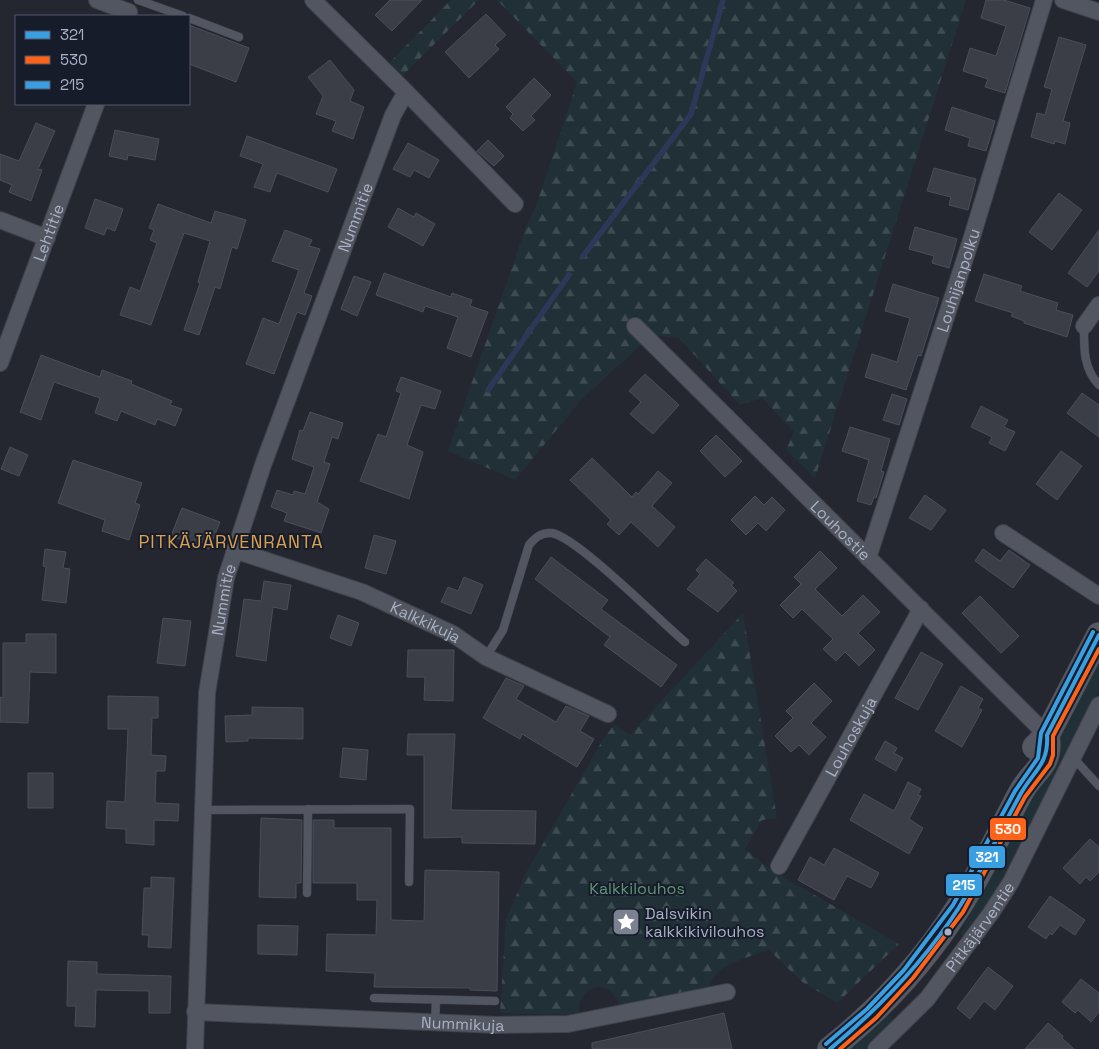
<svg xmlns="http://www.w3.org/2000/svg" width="1099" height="1049" font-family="'Space Grotesk',sans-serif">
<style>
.green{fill:#203036}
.forest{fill:url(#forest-firs)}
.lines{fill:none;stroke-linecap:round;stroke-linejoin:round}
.stream{stroke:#2d3859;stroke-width:5.5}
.building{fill:#3b3e47;stroke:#4b4e59}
.service-casing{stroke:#40424a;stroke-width:9}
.minor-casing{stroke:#40424a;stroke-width:18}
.primary-casing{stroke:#41444d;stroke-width:26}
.service{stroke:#525660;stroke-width:8}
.minor{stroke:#525660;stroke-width:16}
.primary{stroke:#545862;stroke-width:25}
.bus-1-casing{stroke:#171c2b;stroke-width:8}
.bus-2-casing{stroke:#171c2b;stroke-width:8}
.bus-3-casing{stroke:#171c2b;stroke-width:8}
.bus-1{stroke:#3a9fe1;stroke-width:4}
.bus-2{stroke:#ff6319;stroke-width:4}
.bus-3{stroke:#3a9fe1;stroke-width:4}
.bus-dot{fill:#aab1c4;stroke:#171c2b;stroke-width:2}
.labels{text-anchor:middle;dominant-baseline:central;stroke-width:4;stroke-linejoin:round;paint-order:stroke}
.street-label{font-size:16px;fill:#aab1c4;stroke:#171c2b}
.park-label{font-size:16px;fill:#619575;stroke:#171c2b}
.poi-label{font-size:16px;fill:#aab1c4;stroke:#171c2b;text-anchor:start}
.neighbourhood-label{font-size:18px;letter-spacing:1px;fill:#d9a151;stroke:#171c2b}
.line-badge{stroke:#171c2b;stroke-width:2}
.badge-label{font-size:14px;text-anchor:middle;font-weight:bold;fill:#fff}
</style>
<defs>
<pattern id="forest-firs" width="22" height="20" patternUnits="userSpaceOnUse" patternTransform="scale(1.25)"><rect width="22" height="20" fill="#203036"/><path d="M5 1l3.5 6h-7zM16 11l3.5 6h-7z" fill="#3e4c51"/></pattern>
</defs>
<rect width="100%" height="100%" fill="#242730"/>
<path class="green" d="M1099 658V690L1025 840 987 909 966 938 960 934 979 895 1008 846Z
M886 1013 896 1022 866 1049H848Z"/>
<path class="forest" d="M451 0H479L401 77 389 63Z
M497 0H966L815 478 786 450 794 432 762 398 740 405 679 338 654 336 645 341 582 399 515 480 448 451 526 227 536 206 577 82Z
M743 613 777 818 762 820 745 849 770 869 899 944 837 1003 801 981 769 950C750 957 710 965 709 990L620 1008C612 975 576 984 579 1015L500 1013 506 919 526 873 602 741 614 725 630 735Z"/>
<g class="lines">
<path class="stream" d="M583 256 691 114 723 0
M488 390 569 275"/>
</g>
<path class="building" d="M390 0H422L392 31 375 15Z
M986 0H1004L1030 8 1005 93 985 87 988 79 963 71 970 48 996 56 1006 26 981 18Z
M486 14 506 35 495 45 499 49 469 78 445 52Z
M189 25 249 48 236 82 189 64Z
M1059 37 1086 45 1063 121 1070 123 1065 144 1055 141 1054 144 1031 137 1037 113 1045 115 1052 89 1044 87Z
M330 60 354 90 350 101 364 107 353 139 332 131 336 121 316 114 323 96 308 77Z
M534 78 551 95 531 116 535 120 523 131 510 118 513 114 506 107Z
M952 107 995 121 986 151 968 146 970 138 945 130Z
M36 123 55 131 38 169 42 170 31 201 9 192 12 185 0 180V154L19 161Z
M115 130 159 139 155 160 128 155 127 160 109 156Z
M247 136 337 169 328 192 277 173 270 192 254 187 263 164 240 156Z
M488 140 504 156 494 166 477 151Z
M408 143 439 160 429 178 414 170 410 177 393 169Z
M934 168 976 179 968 210 949 205 951 197 927 191Z
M1059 193 1082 210 1052 250 1029 232Z
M95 199 123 209 115 231 107 228 104 235 85 228Z
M158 204 211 223 215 211 246 220 237 249 232 247 220 289 215 287 199 335 184 330 200 283 198 282 210 241 184 233 151 325 120 315 130 287 140 291 157 243 150 240 154 230 149 228Z
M398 208 414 217 416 213 435 224 423 246 388 227Z
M915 227 957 239 949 268 932 263 934 256 909 249Z
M285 230 312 240 309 246 320 249 304 293 312 296 305 315 297 312 274 374 246 364 263 318 279 324 299 270 272 261Z
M1099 230V271L1087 287 1068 273Z
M384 273 451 297 452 293 472 300 470 306 488 312 471 357 447 348 458 317 425 306 423 312 376 295Z
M984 274 1022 286 1020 291 1058 303 1056 310 1073 315 1067 337 1024 323V321L1011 316 1013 313 975 301Z
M354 276 371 282 357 316 341 309Z
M893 284 939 298 921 356 918 355 906 390 865 377 872 354 897 362 910 318 885 311Z
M41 355 100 377 102 370 132 381 131 384 172 401 170 405 182 409 175 426 157 419 155 425 121 411 117 421 95 413 100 398 54 382 41 420 20 412Z
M645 374 679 405 653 434 630 414 641 402 629 391Z
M401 377 441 391 435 409 421 405 407 445 423 452 409 499 360 481 378 434 386 437 401 393 396 391Z
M1082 393 1099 405V437L1067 413Z
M892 394 907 399 899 425 883 420Z
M981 406 1008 420 1004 427 1015 432 1005 451 989 443 992 437 971 427Z
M310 412 343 423 338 439 332 437 324 462 330 464 317 502 329 509 321 533 284 521 287 513 271 507 277 490 293 495 294 491 305 494 314 467 292 459 300 430 303 431Z
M850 427 890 439 881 471 884 472 876 498 874 497 871 505 857 501 869 460 842 451Z
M716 435 742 461 725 477 700 451Z
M10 447 28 455 19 476 1 469Z
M1061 451 1082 466 1057 500 1036 484Z
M592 458 632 497 636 492 638 494 658 471 672 483 652 506 675 527 658 547 631 522 619 535 607 524 611 520 570 480Z
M73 460 142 483 135 503 140 505 129 540 102 531 105 520 58 503Z
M925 495 946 510 931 530 909 518Z
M755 496 764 505 772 497 785 510 766 531 758 523 746 535 731 520Z
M182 508 220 522 209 549 171 536Z
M374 535 396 541 386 574 365 568Z
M45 549 66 552 63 568 70 569 66 603 42 600 46 567 43 566Z
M983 549 1000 561 1009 550 1030 565 1013 588 975 561Z
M820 551 837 568 815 589 842 616 863 595 880 612 858 633 875 650 859 666 845 652 836 661 823 649 833 639 802 609 793 618 780 605 801 584 794 577Z
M551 557 608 600 601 609 677 665 661 687 604 645 610 637 535 579Z
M706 559 734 583 731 585 737 591 718 612 687 589 700 574 696 570Z
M464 577 483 585 471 614 441 602 448 587 458 591Z
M264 581 291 585 287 610 273 607 266 661 236 656 244 599 261 601Z
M980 596 1019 636 1001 653 962 613Z
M338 615 359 623 351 646 330 638Z
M163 618 191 621 185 666 157 663Z
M26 634H56V673L30 672 28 723 0 722V697L3 698V643H26Z
M408 650H454L453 701 424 700 425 677H407Z
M921 652 943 664 918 710 895 698Z
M506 678 524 686 516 699 556 722 566 706 589 716 580 731 594 739 577 767 522 734 520 739 483 718Z
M814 683 832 701 811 723 826 737 809 755 799 745 791 752 775 736 793 718 786 711Z
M961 686 983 699 978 708 982 710 962 747 935 731Z
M108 696 158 697V718H152L151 755 166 756 165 771H156L155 803 179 804 178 821 154 820V845L126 843V829L106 828 107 801 125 802 128 729H108Z
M252 707 303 708V739L248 738V741L226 742 225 716 252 715Z
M408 734H455L451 810 536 811 535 844 462 843V837L424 838V755H407Z
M885 741 897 748 894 753 903 758 896 771 875 759Z
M343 748 368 750 366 780 340 777Z
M28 773H53V808H28Z
M908 782 921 789 918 795 921 796 909 819 923 828 909 854 850 820 864 794 894 811Z
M261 818 302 820 301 883H296V898L259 897Z
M313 820H334V828H391V920L424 921 425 870 499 872 497 991 470 990V988L374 987 375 973 326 971 327 934 376 935 377 900H357V883H313Z
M1090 839 1099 847V872L1090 881 1086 877 1080 884 1063 868Z
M834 848 879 873 871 888 847 876 834 900 798 880 810 857 824 865Z
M151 877 174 878 171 948 148 947 149 935H142L144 888H151Z
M1050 896 1085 920 1075 935 1060 925 1052 935 1050 933 1046 939 1028 927Z
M258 925 298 926 297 955 258 954Z
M68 961 97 962V974L171 976 170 1013H149V991L96 990 95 1027 75 1026 76 1006H67Z
M988 967 1013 986 995 1010 984 1001 970 1019 957 1008Z
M1081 979 1099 993V1012L1091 1022 1078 1010 1075 1013 1062 1002Z
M724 1013 732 1049H592V1043Z
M1048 1023 1063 1036 1062 1038 1074 1049H1025Z"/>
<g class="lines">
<defs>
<path id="service" d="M138 0 183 16
M189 18 239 37
M1084 326C1084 348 1083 368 1099 385
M486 657 503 630 529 545C535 538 541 532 552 533 578 538 660 621 685 642
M1071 759 1078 763 1099 786
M203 810 410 809 409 882
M307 893 308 809
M374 998 495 1001
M435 1023 436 1000"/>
<g id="minor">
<path d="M97 0 129 12"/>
<path d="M1063 0 1099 12"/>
<path d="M406 92 515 204"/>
<path d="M0 220 47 238"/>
<path id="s1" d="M635 326 1047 735"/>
<path d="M1084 326 1099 305"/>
<path id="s2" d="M0 363 96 104"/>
<path d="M1003 533 1099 596"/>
<path id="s3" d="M234 550 362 592 453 634 486 657 608 714"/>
<path id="s4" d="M868 558 972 237 1044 0"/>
<path id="s5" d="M779 866 921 609"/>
<path id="s6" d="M195 1012 497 1025 568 1024 727 992"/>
<path id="s7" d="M195 1049 207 693 226 578 263 465 393 115 406 92 313 0"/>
<path id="s8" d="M876 1049 927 999 991 913 1011 882 1099 705"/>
</g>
<path id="primary" d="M1035 747 1047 735 1099 635
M830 1049C887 1004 936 948 972 885 989 856 1004 824 1020 794 1033 769 1052 767 1047 735"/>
</defs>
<use href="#service" class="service-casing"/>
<use href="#minor" class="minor-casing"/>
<use href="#primary" class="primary-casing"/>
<use href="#service" class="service"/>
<use href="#minor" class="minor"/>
<use href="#primary" class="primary"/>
<defs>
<path id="bus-1" d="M830 1049C879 1008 923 963 958 909 981 872 999 833 1020 795 1033 771 1049 765 1047 735L1099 635"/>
<path id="bus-2" d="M840 1049 876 1018 913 978 963 912 1025 797 1050 764 1053 755V736L1099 649"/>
<path id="bus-3" d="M826 1044 867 1009 904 970 953 905 1015 791 1038 758 1041 733 1093 632"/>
</defs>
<use href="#bus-1" class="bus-1-casing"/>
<use href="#bus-2" class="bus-2-casing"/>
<use href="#bus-3" class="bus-3-casing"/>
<use href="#bus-1" class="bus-1"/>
<use href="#bus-2" class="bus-2"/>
<use href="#bus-3" class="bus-3"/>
</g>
<defs>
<symbol id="sight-square" viewBox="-11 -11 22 22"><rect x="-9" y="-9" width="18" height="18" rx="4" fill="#7b8190" stroke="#171c2b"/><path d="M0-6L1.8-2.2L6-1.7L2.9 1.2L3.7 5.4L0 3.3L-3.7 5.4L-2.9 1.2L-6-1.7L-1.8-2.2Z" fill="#fff"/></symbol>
</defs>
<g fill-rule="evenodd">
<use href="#sight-square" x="610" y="906" width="32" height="32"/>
</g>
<circle class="bus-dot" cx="948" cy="932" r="4.5"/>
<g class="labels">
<g class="street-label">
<text stroke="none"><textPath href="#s7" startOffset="856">Nummitie</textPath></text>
<text stroke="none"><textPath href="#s2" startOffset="139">Lehtitie</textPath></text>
<text stroke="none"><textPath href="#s4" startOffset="292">Louhijanpolku</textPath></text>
<text stroke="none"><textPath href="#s1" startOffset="290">Louhostie</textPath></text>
<text stroke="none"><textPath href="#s7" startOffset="451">Nummitie</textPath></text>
<text stroke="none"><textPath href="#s3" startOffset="205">Kalkkikuja</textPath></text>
<text stroke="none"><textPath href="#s5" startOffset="148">Louhoskuja</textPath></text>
<text stroke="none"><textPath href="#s8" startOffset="161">Pitkäjärventie</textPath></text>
<text stroke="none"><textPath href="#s6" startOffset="268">Nummikuja</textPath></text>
</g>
<g class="park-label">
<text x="637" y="888">Kalkkilouhos</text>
</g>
<g class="poi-label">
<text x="645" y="913">Dalsvikin<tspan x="645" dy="18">kalkkikivilouhos</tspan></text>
</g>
<g class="neighbourhood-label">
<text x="231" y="541">PITKÄJÄRVENRANTA</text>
</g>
</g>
<g class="line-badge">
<rect x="989" y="817" width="38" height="24" rx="5" fill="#ff6319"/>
<rect x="968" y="845" width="38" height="24" rx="5" fill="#3a9fe1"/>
<rect x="945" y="873" width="38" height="24" rx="5" fill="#3a9fe1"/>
</g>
<g class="badge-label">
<text x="1008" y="834">530</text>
<text x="987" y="862">321</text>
<text x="964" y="890">215</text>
</g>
<rect x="15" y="15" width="175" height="90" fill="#171c2b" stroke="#525868"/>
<rect x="25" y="31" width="25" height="8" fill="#3a9fe1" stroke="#525868"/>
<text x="60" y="40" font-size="15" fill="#aab1c4">321</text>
<rect x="25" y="56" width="25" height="8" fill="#ff6319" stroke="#525868"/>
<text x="60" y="65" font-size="15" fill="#aab1c4">530</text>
<rect x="25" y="81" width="25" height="8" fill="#3a9fe1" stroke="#525868"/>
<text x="60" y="90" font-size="15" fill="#aab1c4">215</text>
</svg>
